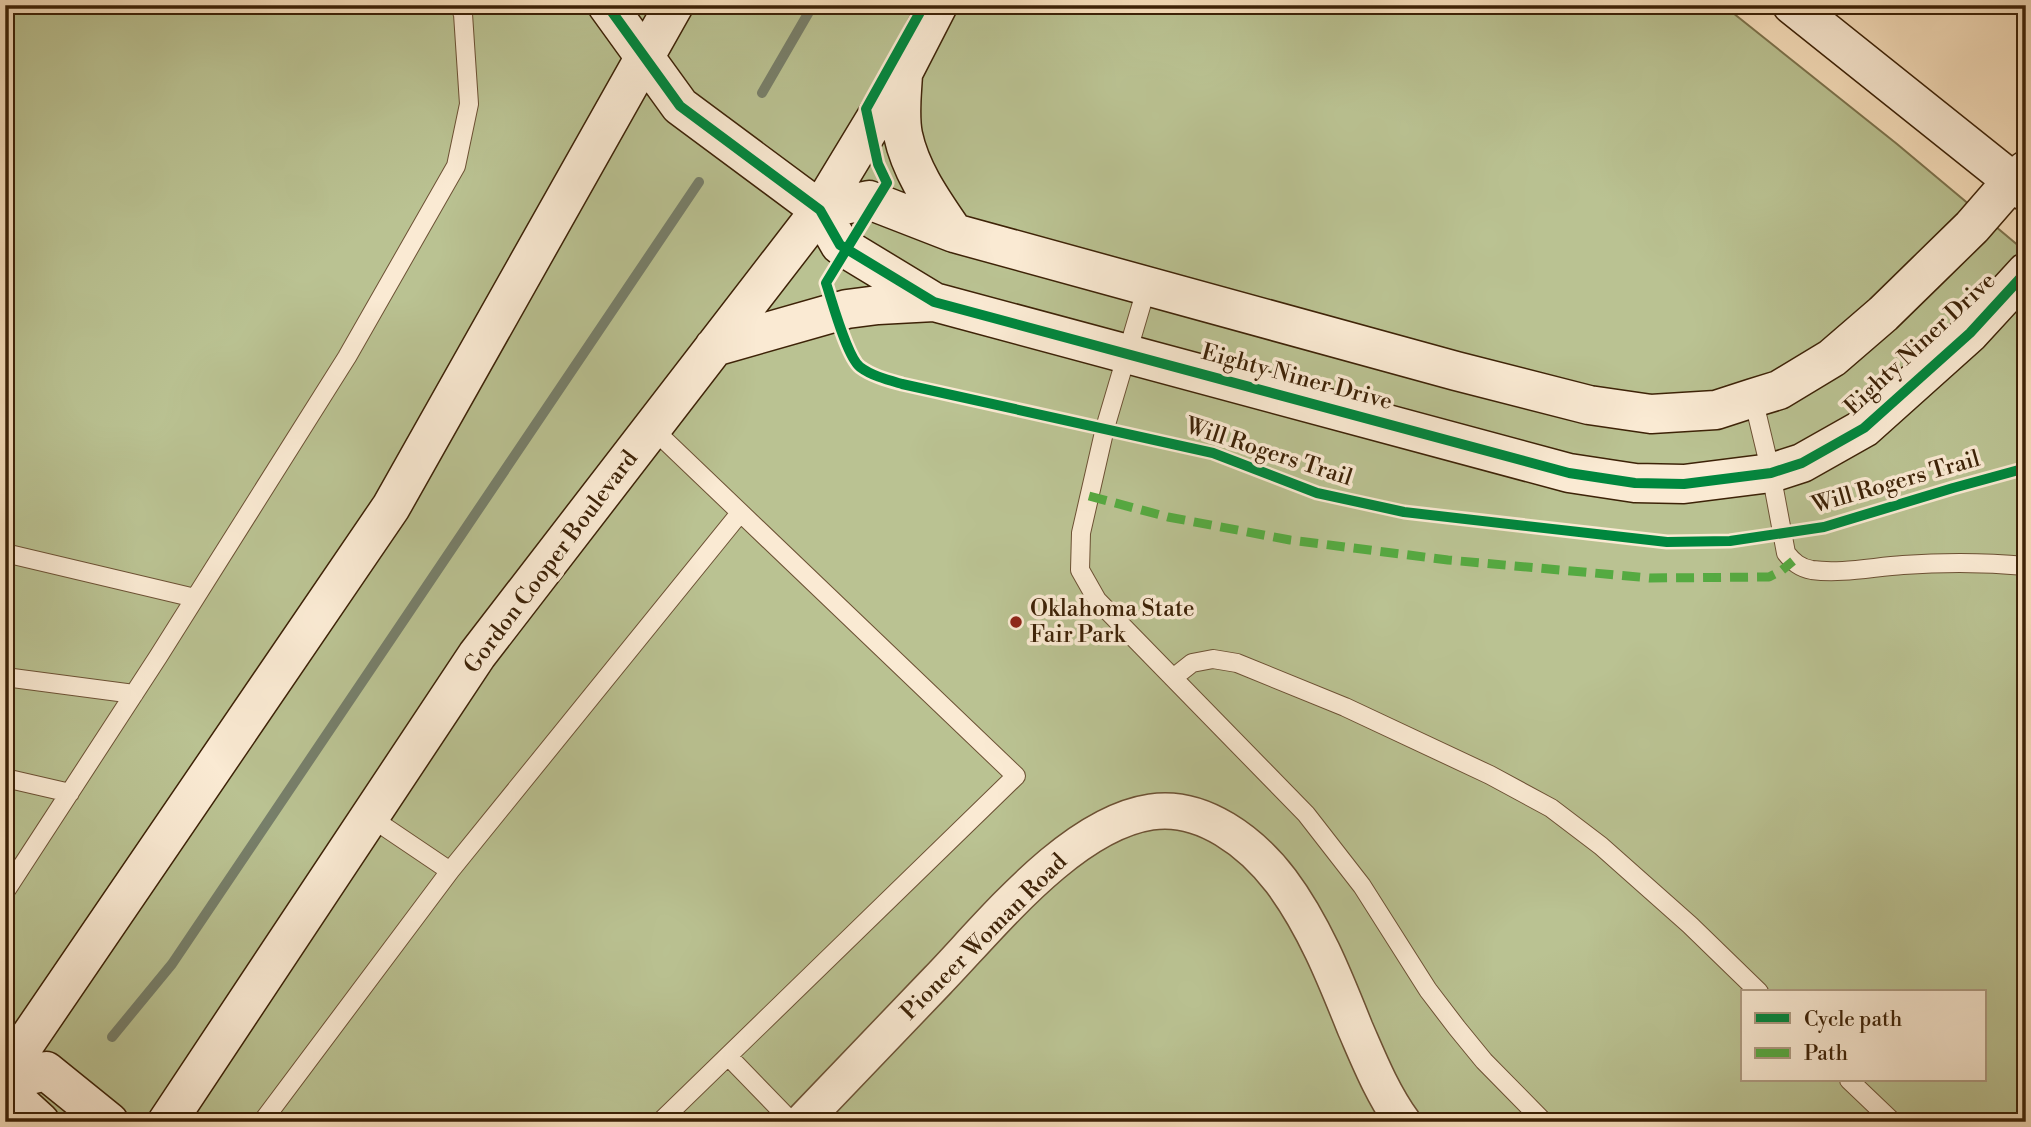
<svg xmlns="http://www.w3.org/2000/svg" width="2031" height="1127" font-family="'Libre Bodoni',serif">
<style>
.green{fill:#bac292;stroke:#7c724c;stroke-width:2;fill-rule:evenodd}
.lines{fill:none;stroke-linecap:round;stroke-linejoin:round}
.stream{stroke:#777f6a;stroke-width:10}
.lane-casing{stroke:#6c5134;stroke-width:20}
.street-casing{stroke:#6c5134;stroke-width:38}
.secondary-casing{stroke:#3d2207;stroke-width:41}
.lane{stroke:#faead3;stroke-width:18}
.street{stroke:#faead3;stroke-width:35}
.secondary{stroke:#faead3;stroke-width:38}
.quiet{stroke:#55aa41;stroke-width:9;stroke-dasharray:18 9;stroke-linecap:butt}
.cycleway-casing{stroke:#faead3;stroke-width:15}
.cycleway{stroke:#00873e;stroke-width:10}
.poi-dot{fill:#8f2418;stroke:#faead3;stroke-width:2.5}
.labels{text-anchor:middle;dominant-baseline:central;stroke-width:7;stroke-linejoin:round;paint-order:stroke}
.street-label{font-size:23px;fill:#3d2207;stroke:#faead3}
.poi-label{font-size:23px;fill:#3d2207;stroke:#faead3;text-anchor:start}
</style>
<rect width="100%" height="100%" fill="#f7dfbc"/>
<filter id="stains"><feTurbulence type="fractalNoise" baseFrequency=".00286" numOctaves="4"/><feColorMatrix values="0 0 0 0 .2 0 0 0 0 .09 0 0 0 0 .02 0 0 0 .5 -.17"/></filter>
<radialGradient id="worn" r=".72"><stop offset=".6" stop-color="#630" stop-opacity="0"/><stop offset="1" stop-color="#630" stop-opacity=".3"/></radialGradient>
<path class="green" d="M5 5H1723L1897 144 2026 252V1122H5ZM1742 992H1984V1080H1742Z"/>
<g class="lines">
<path class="stream" d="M762 93 813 5
M112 1037 172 964 699 182"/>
<defs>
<path id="lane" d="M1147 286 1105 428 1081 533 1080 570 1097 600 1306 814 1362 886 1428 990 1457 1028 1484 1061 1544 1122
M1753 398 1771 473 1786 553C1793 562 1800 568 1812 570 1841 574 1873 567 1903 565 1944 562 1984 562 2026 566
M652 428 1016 776 660 1122
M5 553 195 598
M5 677 134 694
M1173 678 1192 663 1213 659 1237 663 1345 707 1490 775 1551 808 1601 846 1690 925 1759 992
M5 778 70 793
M450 871 740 513
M5 892 158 657 347 357 456 166 469 104 463 14 459 5
M728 1056 792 1122
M1849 1080 1893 1122
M262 1122 450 871 370 817"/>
<path id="street" d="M802 1122C848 1074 893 1027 938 980 992 924 1071 824 1151 812 1203 804 1252 843 1281 881 1314 925 1335 978 1355 1028 1369 1060 1382 1093 1403 1122"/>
<path id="secondary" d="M607 5 680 106 820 210 840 245 934 302 1569 473 1635 483 1684 484 1771 473 1802 463 1864 428 1970 333 2026 272
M1792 5 2026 192
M903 74C902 94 899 115 903 135 911 172 933 202 954 233
M820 210 869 200 954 233 1456 371 1589 405 1651 414 1716 410 1753 398 1779 390 1832 358 1883 314 1927 271 1972 227 2012 181 2026 170
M714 347 847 309 878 305 934 302
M5 1073 391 507 674 5
M5 1081 46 1071 109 1122
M5 1090 40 1122
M167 1122 477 655 820 210 903 73 938 5"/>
</defs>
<use href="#lane" class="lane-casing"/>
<use href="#street" class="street-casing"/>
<use href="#secondary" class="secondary-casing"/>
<use href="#lane" class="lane"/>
<use href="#street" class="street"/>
<use href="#secondary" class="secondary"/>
<path class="quiet" d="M1089 496 1168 517 1290 540 1448 560 1650 578 1769 577 1781 571 1793 561"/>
<defs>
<path id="cycleway" d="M607 5 680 106 820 210 840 245 934 302 1569 473 1635 483 1684 484 1771 473 1802 463 1864 428 1970 333 2026 272
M924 5 866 109 878 164 887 183 826 283C832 301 847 357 860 367 872 376 888 380 902 384L1213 453 1317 493 1404 512 1667 542 1730 541 1824 527 1953 488 2026 468"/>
</defs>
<use href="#cycleway" class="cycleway-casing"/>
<use href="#cycleway" class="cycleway"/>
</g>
<circle class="poi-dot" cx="1016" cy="622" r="7"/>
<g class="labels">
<g class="street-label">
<text transform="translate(1920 344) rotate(-43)">Eighty Niner Drive</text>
<text transform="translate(1297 377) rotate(15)">Eighty Niner Drive</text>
<text transform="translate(1269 452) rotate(18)">Will Rogers Trail</text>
<text transform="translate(1896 482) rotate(-16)">Will Rogers Trail</text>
<text transform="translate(551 562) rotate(-53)">Gordon Cooper Boulevard</text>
<text transform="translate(984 937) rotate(-45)">Pioneer Woman Road</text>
</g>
<g class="poi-label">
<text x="1030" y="609">Oklahoma State<tspan x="1030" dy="26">Fair Park</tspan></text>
</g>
</g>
<rect width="2031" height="1127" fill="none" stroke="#f7dfbc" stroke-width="28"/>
<rect x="7" y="7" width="2017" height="1113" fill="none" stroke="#3d2207" stroke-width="3.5"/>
<rect x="14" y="14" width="2003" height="1099" fill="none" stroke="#3d2207" stroke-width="2"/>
<rect x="1741" y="990" width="245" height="91" fill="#faead3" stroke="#ae9a81" stroke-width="2"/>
<rect x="1755" y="1013" width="35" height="10" fill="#00873e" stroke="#ae9a81" stroke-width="2"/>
<text x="1804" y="1026" font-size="21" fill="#3d2207">Cycle path</text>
<rect x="1755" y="1048" width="35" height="10" fill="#55aa41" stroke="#ae9a81" stroke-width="2"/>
<text x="1804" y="1060" font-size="21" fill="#3d2207">Path</text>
<rect width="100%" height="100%" filter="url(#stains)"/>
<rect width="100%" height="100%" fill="url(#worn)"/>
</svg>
